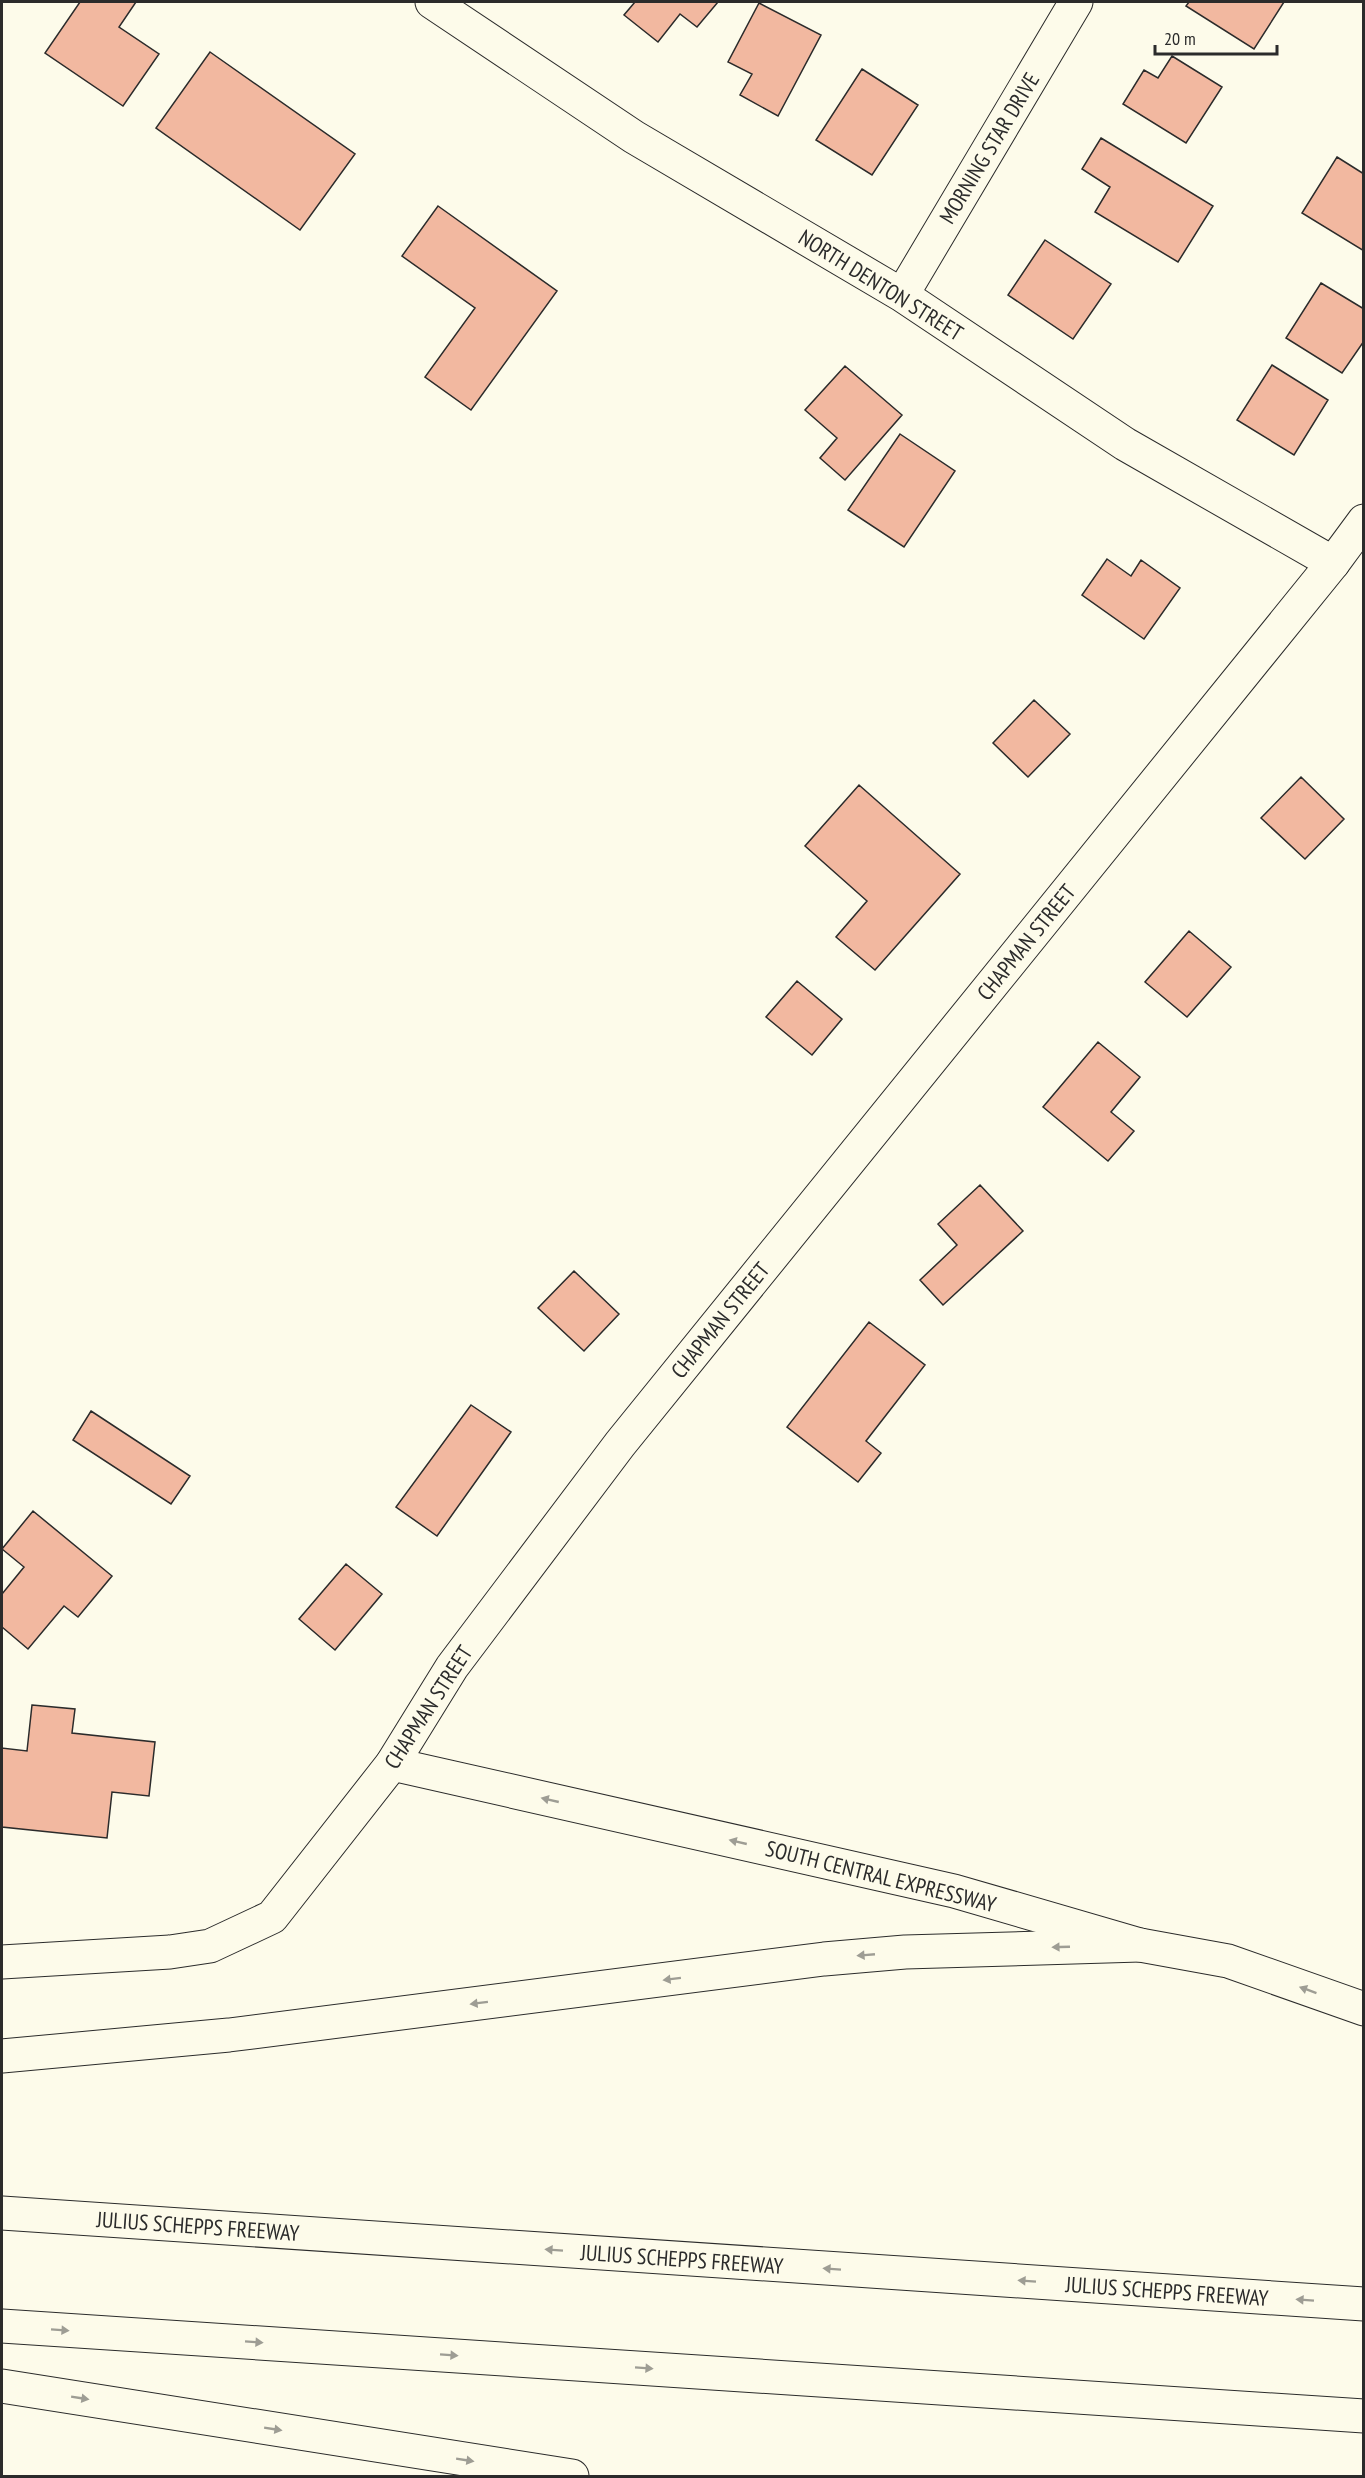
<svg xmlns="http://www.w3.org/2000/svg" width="1365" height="2478" font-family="'PT Sans Narrow',sans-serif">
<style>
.building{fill:#f2b8a0;stroke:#2b2b2b;stroke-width:1.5}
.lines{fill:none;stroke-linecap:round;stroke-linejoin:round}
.minor-casing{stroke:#2b2b2b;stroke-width:35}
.tertiary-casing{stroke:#2b2b2b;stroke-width:35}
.primary-casing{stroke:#2b2b2b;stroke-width:35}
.motorway-casing{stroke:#2b2b2b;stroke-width:35}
.minor{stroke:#fdfbea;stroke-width:33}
.tertiary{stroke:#fdfbea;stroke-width:33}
.primary{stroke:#fdfbea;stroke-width:33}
.motorway{stroke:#fdfbea;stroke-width:33}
.oneway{fill:#9e9d94}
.labels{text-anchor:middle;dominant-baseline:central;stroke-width:4.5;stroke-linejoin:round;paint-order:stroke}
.street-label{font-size:22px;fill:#2b2b2b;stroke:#fdfbea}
</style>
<rect width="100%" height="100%" fill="#fdfbea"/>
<path class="building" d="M80 2H136L119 27 159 54 123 106 45 53Z
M635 2H718L697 27 680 14 658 42 624 15Z
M1189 2H1284L1254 49 1186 6Z
M759 3 821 35 778 116 740 95 752 74 728 62Z
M210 52 355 154 300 230 156 128Z
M1172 56 1222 87 1186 143 1123 104 1144 70 1158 78Z
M862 69 918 105 872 175 816 140Z
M1101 138 1213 206 1178 262 1095 212 1110 187 1082 169Z
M1337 157 1364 174V251L1302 213Z
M438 206 557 291 471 410 425 377 475 308 402 256Z
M1045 240 1111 284 1073 339 1008 295Z
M1321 283 1364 309V341L1342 373 1286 338Z
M1272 365 1328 400 1294 455 1237 420Z
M845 366 902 415 845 480 820 458 837 438 805 410Z
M900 434 955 471 904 547 848 510Z
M1107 559 1131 576 1141 560 1180 588 1144 639 1082 595Z
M1034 700 1070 734 1028 777 993 743Z
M1301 777 1344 819 1305 859 1261 818Z
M859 785 960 874 875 970 836 937 867 901 805 846Z
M1189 931 1231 967 1187 1017 1145 982Z
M797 981 842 1019 812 1055 766 1017Z
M1098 1042 1140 1077 1111 1112 1134 1131 1108 1161 1043 1107Z
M980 1185 1023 1231 943 1305 920 1280 957 1245 938 1224Z
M574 1271 619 1314 584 1351 538 1308Z
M869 1322 925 1365 866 1441 881 1453 858 1482 787 1427Z
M471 1405 511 1432 437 1536 396 1507Z
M91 1411 190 1476 171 1504 73 1440Z
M33 1511 112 1576 78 1617 64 1606 28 1649 2 1627V1594L24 1567 2 1549Z
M346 1564 382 1594 335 1650 299 1619Z
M32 1705 75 1709 72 1733 155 1742 149 1796 112 1792 107 1838 2 1827V1748L27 1751Z"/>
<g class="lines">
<defs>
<path id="minor" d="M432 2 634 137 902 295 1125 444 1333 563
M902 295 1076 2"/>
<path id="tertiary" d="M2 1962 170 1952 210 1946 272 1917 392 1764 452 1667 620 1444 1333 563 1364 521"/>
<path id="primary" d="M392 1764 954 1891 1140 1945 1228 1961 1364 2009"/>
<path id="motorway" d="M2 2056 229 2035 824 1959 905 1952 1140 1945
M2 2213 1364 2304
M2 2326 1364 2416
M2 2386 572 2476"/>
</defs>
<use href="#minor" class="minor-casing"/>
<use href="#tertiary" class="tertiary-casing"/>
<use href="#primary" class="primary-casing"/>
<use href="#motorway" class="motorway-casing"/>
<use href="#minor" class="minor"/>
<use href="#tertiary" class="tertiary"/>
<use href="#primary" class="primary"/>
<use href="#motorway" class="motorway"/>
</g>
<defs><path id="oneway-solid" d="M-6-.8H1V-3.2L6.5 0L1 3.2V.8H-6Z" transform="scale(1.5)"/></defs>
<g class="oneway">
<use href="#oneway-solid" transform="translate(550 1800) rotate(-167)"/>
<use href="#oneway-solid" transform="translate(738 1842) rotate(-167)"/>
<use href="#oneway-solid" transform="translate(1061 1947) rotate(178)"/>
<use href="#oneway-solid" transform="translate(866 1955) rotate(175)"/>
<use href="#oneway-solid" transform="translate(672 1979) rotate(173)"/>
<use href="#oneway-solid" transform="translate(1308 1990) rotate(-160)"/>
<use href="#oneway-solid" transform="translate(479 2003) rotate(173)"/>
<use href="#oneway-solid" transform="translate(554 2250) rotate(-176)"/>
<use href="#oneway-solid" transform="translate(832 2269) rotate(-176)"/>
<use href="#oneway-solid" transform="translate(1027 2281) rotate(-176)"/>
<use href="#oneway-solid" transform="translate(1305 2300) rotate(-176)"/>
<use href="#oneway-solid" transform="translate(60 2330) rotate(4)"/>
<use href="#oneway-solid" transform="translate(254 2342) rotate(4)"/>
<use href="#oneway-solid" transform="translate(449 2355) rotate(4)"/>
<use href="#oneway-solid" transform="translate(644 2368) rotate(4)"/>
<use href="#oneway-solid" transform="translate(80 2398) rotate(9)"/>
<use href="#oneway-solid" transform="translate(273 2429) rotate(9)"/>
<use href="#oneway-solid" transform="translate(465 2460) rotate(9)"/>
</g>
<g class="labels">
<g class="street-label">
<text transform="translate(989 148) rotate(-59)">MORNING STAR DRIVE</text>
<text transform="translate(881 285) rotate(32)">NORTH DENTON STREET</text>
<text transform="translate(1026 942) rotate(-51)">CHAPMAN STREET</text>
<text transform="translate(720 1320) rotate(-51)">CHAPMAN STREET</text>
<text transform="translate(428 1707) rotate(-57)">CHAPMAN STREET</text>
<text transform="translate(881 1876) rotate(14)">SOUTH CENTRAL EXPRESSWAY</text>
<text transform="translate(198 2226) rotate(4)">JULIUS SCHEPPS FREEWAY</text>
<text transform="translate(682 2259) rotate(4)">JULIUS SCHEPPS FREEWAY</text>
<text transform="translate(1167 2291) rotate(4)">JULIUS SCHEPPS FREEWAY</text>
</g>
</g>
<rect width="1365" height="2478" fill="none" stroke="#2b2b2b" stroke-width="6"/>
<path d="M1155 45v9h122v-9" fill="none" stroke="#2b2b2b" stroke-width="3"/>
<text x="1164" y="45" font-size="18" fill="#2b2b2b" stroke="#fdfbea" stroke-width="4.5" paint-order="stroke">20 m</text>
</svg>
